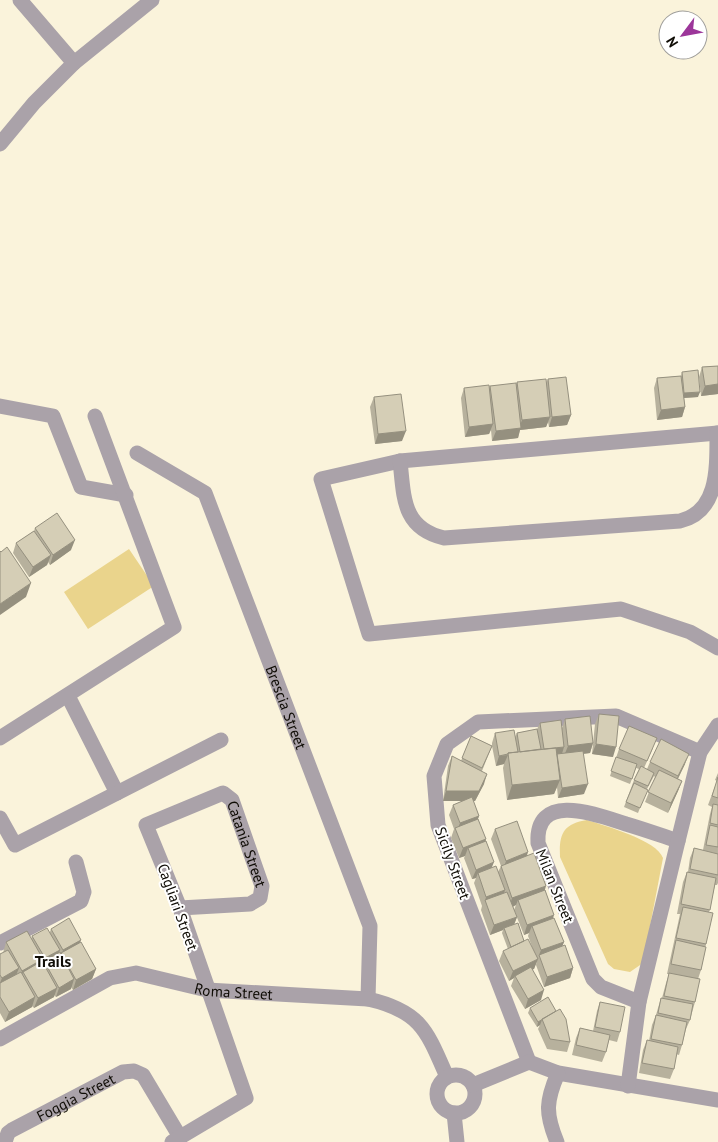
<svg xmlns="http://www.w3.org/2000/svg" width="718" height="1142" font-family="'PT Sans',sans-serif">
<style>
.green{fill:#ead48c}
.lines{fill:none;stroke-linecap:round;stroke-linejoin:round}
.minor{stroke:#aaa2a9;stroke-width:15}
.wall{fill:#b7b19d;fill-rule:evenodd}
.shaded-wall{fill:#95907f}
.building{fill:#d5ceb6;stroke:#95907f}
.labels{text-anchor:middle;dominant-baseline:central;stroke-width:4;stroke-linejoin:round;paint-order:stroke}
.street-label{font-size:15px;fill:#0f0c05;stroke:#fff}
.neighbourhood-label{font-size:16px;font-weight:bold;fill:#0f0c05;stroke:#fff}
</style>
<rect width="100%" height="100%" fill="#faf3db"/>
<path class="green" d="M129 549 154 586 88 629 64 592Z
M587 820C605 826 657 840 663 858L643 963 630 972 614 969 608 964 560 857C559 834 563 824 587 820Z"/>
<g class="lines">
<g class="minor">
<path d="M20 0 74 63"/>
<path d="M0 144 34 103 74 63 152 0"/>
<path d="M0 406 53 416 81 487 126 495"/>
<path d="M718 433 400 461 321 479 369 634 621 609 690 632 718 648"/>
<path id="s1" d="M137 453 205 493 370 926 368 999"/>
<path d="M400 461C404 497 402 528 444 538L680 521C718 512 717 470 717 433"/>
<path d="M68 696 117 793"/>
<path d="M0 738 174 627 95 416"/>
<path d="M0 818 15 845 221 740"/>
<path d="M0 943 81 901 84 892 76 862"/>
<path d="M639 1002 601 987 593 979 538 843C535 790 598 815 626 824 643 829 660 835 678 841"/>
<path id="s2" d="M0 1039 110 978 136 973 207 990 368 999C421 1011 427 1031 447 1077"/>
<path d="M529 1062 438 825 434 776 447 744 478 722 616 716 700 752"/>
<circle cx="456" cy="1094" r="19"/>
<path d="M473 1085 529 1062 558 1073 718 1100"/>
<path d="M628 1086 639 1002 678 841 700 752 718 725"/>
<path d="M454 1113 457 1142"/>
<path id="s3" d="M5 1142 8 1133 12 1130 123 1072 134 1071 143 1075 180 1137"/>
<path id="s4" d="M172 1142 246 1098 180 908 146 825 223 793 232 800 262 886 260 898 250 904 180 908"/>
<path d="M557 1142C545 1113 546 1101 558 1073"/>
</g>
</g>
<path class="wall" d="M718 366V394L701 396 699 377 702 367Z
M682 372 698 397 684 398 685 407 682 417 657 420 654 388 657 378 681 376Z
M548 379 571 415 567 425 549 427 548 422 546 427 520 430 518 438 492 441 491 430 489 434 465 437 461 398 464 388 489 389 490 386 516 384 517 382 546 383Z
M374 397 402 441 375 444 370 407Z
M35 528 71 550 50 565 48 562 47 565 29 577 13 553 16 543 34 531Z
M599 714 613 757 592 754 595 724Z
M565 719 593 743 590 753 583 754 584 794 558 798 557 787 554 794 507 800 503 768 504 764 496 766 492 746 482 771 484 784 475 801H473L479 816 478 819 486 841 492 868 498 872 501 866 491 839 495 829 527 856 545 890 553 918 564 942 562 946 573 968 570 978 544 987 536 965 537 960 534 969H532L541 1000 525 1009 511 986 514 978 509 981 499 961 503 951 508 949 502 933 503 930 490 935 481 910 482 906 474 883 476 878 472 879 464 858 465 856 459 858 451 838 454 829 449 815 453 805 462 801H443L448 766 452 756 461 761 471 736 492 746V743L495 733 515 737 517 733 537 729 540 723 562 728ZM516 905 514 910 524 935 529 933 528 936 534 952 524 941 514 925 517 917 513 907Z
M653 748 644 768 647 769 650 762 685 764 678 779 682 781 678 791 668 813 645 802 655 777 654 776 647 789 638 813 624 807 634 780 639 769 636 768 630 784 610 776 619 749Z
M718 773V883L717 885H715L709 912 706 944 701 970 698 979 695 1002 690 1020 686 1029 682 1045 679 1055 676 1054 674 1069 670 1079 639 1073 643 1050 647 1040 649 1041 652 1025 656 1015 658 1008 661 998H662L666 983 669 974H667L680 914H677L683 882 687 872H688L690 858 694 848 703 850 710 814 712 807 708 805 717 781 715 780Z
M51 929 81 940 80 942 96 969 92 979 73 990 71 987V989L56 997 54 995V997L34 1008 32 1006V1007L5 1022 0 1013V954L3 953 6 942 31 939 32 936 50 932Z
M600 1002 620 1032 617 1042 609 1040 606 1052 602 1062 572 1055 576 1038 580 1028 593 1031 597 1011Z
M530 1008 570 1042 567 1052 547 1049 538 1029 540 1025 537 1027 528 1013Z"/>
<path class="shaded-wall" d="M718 384V394L701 396 705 386Z
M700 392 698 397 683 398 684 393Z
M685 407 682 417 657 420 661 410Z
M571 415 567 425 549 427 552 417Z
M550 417 546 427 520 430 518 438 492 441 496 431 519 428 522 420Z
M493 424 489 434 465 437 469 427Z
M406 431 402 441 375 444 378 434Z
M75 540 71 550 50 565 53 555Z
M51 555 47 565 29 577 33 567Z
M31 583 26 597 0 615V604Z
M593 743 590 753 564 756 568 746Z
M596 744 616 747 613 757 592 754Z
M564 747 561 757 544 750Z
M689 754 685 764 674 786 678 776Z
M508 755 504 764 496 766 499 756Z
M487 774 484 784 475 801H443L446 791Z
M560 780 554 794 507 800 512 785Z
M682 781 678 791 668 813 671 803Z
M588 784 584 794 558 798 562 788Z
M479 816 475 826 456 833 460 823Z
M486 839 483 849 468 848 465 856 459 858 463 848Z
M528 852 525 862 503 870 506 861Z
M494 862 490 872 478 873 476 878 472 879 476 870Z
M546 886 543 896 518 900 516 905 509 908 512 898Z
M505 890 502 900 485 901 486 897Z
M554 915 551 925 532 926 529 933 524 935 527 925Z
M517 917 513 927 504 928 503 930 490 935 494 925Z
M81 940 77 950 62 954 63 950Z
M564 942 560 952 539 955 541 950Z
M60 950 56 960 44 961 42 968 45 958Z
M43 959 40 969 23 972 20 980 18 981 22 971Z
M538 959 534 969 516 977 515 976 514 978 509 981 513 971Z
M19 968 15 978 0 987V983L2 978Z
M573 968 570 978 544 987 547 977Z
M96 969 92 979 73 990 76 980Z
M74 979 71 989 56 997 59 988Z
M57 988 54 997 34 1008 38 998Z
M544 990 541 1000 525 1009 528 999Z
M35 997 32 1007 5 1022 9 1012Z
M542 1020 540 1025 537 1027 538 1022Z"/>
<path class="building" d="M718 366V384L705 386 702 367Z
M698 370 700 392 684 393 682 372Z
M681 376 685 407 661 410 657 378Z
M566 377 571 415 552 417 548 379Z
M546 379 550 417 522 420 517 382Z
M516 383 521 428 496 431 490 386Z
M489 385 493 424 469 427 464 388Z
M401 394 406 431 378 434 374 397Z
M57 513 75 540 53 555 35 528Z
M34 531 51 555 33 567 16 543Z
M7 547 31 583 0 604V551L1 552Z
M599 714 619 716 616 747 596 744Z
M590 716 593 743 568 746 565 719Z
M561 720 564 747 544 749 540 723Z
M629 726 657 738 647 761 619 749Z
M537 729 541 749 520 752 517 733Z
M514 730 518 752 508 753V754L499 756 495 733Z
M471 736 492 746 482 768 462 758Z
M661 739 689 754 678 776 650 762Z
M556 748 560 780 512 785 508 753Z
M583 751 588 784 562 788 557 754Z
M452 756 487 774 479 791H446Z
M616 757 637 764 632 779 611 771Z
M641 766 654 773 648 786 634 780Z
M659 770 682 781 671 803 648 792Z
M718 777V798L712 796Z
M634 783 648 790 640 808 626 802Z
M472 797 479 816 460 823 453 805Z
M713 804 718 805V825L710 823Z
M478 819 486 839 463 848 455 828Z
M517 821 528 852 506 861 495 829Z
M710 825 718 827V847L706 845Z
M486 841 494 862 476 870 468 848Z
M694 848 718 854V875L690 869Z
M534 853 546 886 512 898 501 866Z
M496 866 505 890 486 897 478 873Z
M687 872 716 878 710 910 681 904Z
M545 890 554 915 527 925 518 900Z
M507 892 517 917 494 925 485 900Z
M683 907 713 913 706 944 676 938Z
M69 918 81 940 63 950 51 929Z
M554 918 564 942 541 950 532 926Z
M518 923 524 941 511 947 504 928Z
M47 928 60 950 45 958 32 936Z
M27 931 43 959 22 971 6 942Z
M528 939 538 959 513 971 503 951Z
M676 940 706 947 701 970 671 964Z
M81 942 96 969 76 980 61 953Z
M565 945 573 968 547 977 539 955Z
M8 950 19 968 2 978 0 975V954Z
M60 952 74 979 59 988 44 961Z
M42 961 57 988 38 998 23 972Z
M531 967 544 990 528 999 515 976Z
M21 972 35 997 9 1012 0 997V983Z
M669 973 700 979 695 1002 664 996Z
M548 997 556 1011 538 1022 530 1008Z
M661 998 693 1004 690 1020 658 1013Z
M600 1002 625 1007 620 1032 595 1027Z
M560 1009 566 1019 570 1042 550 1039 542 1019Z
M656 1015 687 1022 682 1045 651 1039Z
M580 1028 610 1035 606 1052 576 1045Z
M647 1040 678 1047 674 1069 642 1063Z"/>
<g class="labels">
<g class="street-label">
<text stroke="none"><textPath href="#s1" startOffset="308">Brescia Street</textPath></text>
<text stroke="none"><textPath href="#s4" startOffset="518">Catania Street</textPath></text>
<text transform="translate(453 863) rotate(70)">Sicily Street</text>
<text transform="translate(555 886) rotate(68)">Milan Street</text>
<text transform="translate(178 907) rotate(70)">Cagliari Street</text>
<text stroke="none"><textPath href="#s2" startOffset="252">Roma Street</textPath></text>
<text stroke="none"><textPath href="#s3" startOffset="86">Foggia Street</textPath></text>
</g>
<g class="neighbourhood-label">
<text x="53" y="961">Trails</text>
</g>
</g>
<g transform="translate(683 35) rotate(238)"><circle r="24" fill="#ffffff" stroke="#9f9e9b"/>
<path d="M0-4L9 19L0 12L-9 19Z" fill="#9c369a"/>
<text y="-8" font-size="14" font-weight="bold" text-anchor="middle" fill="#0f0c05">N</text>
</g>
</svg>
